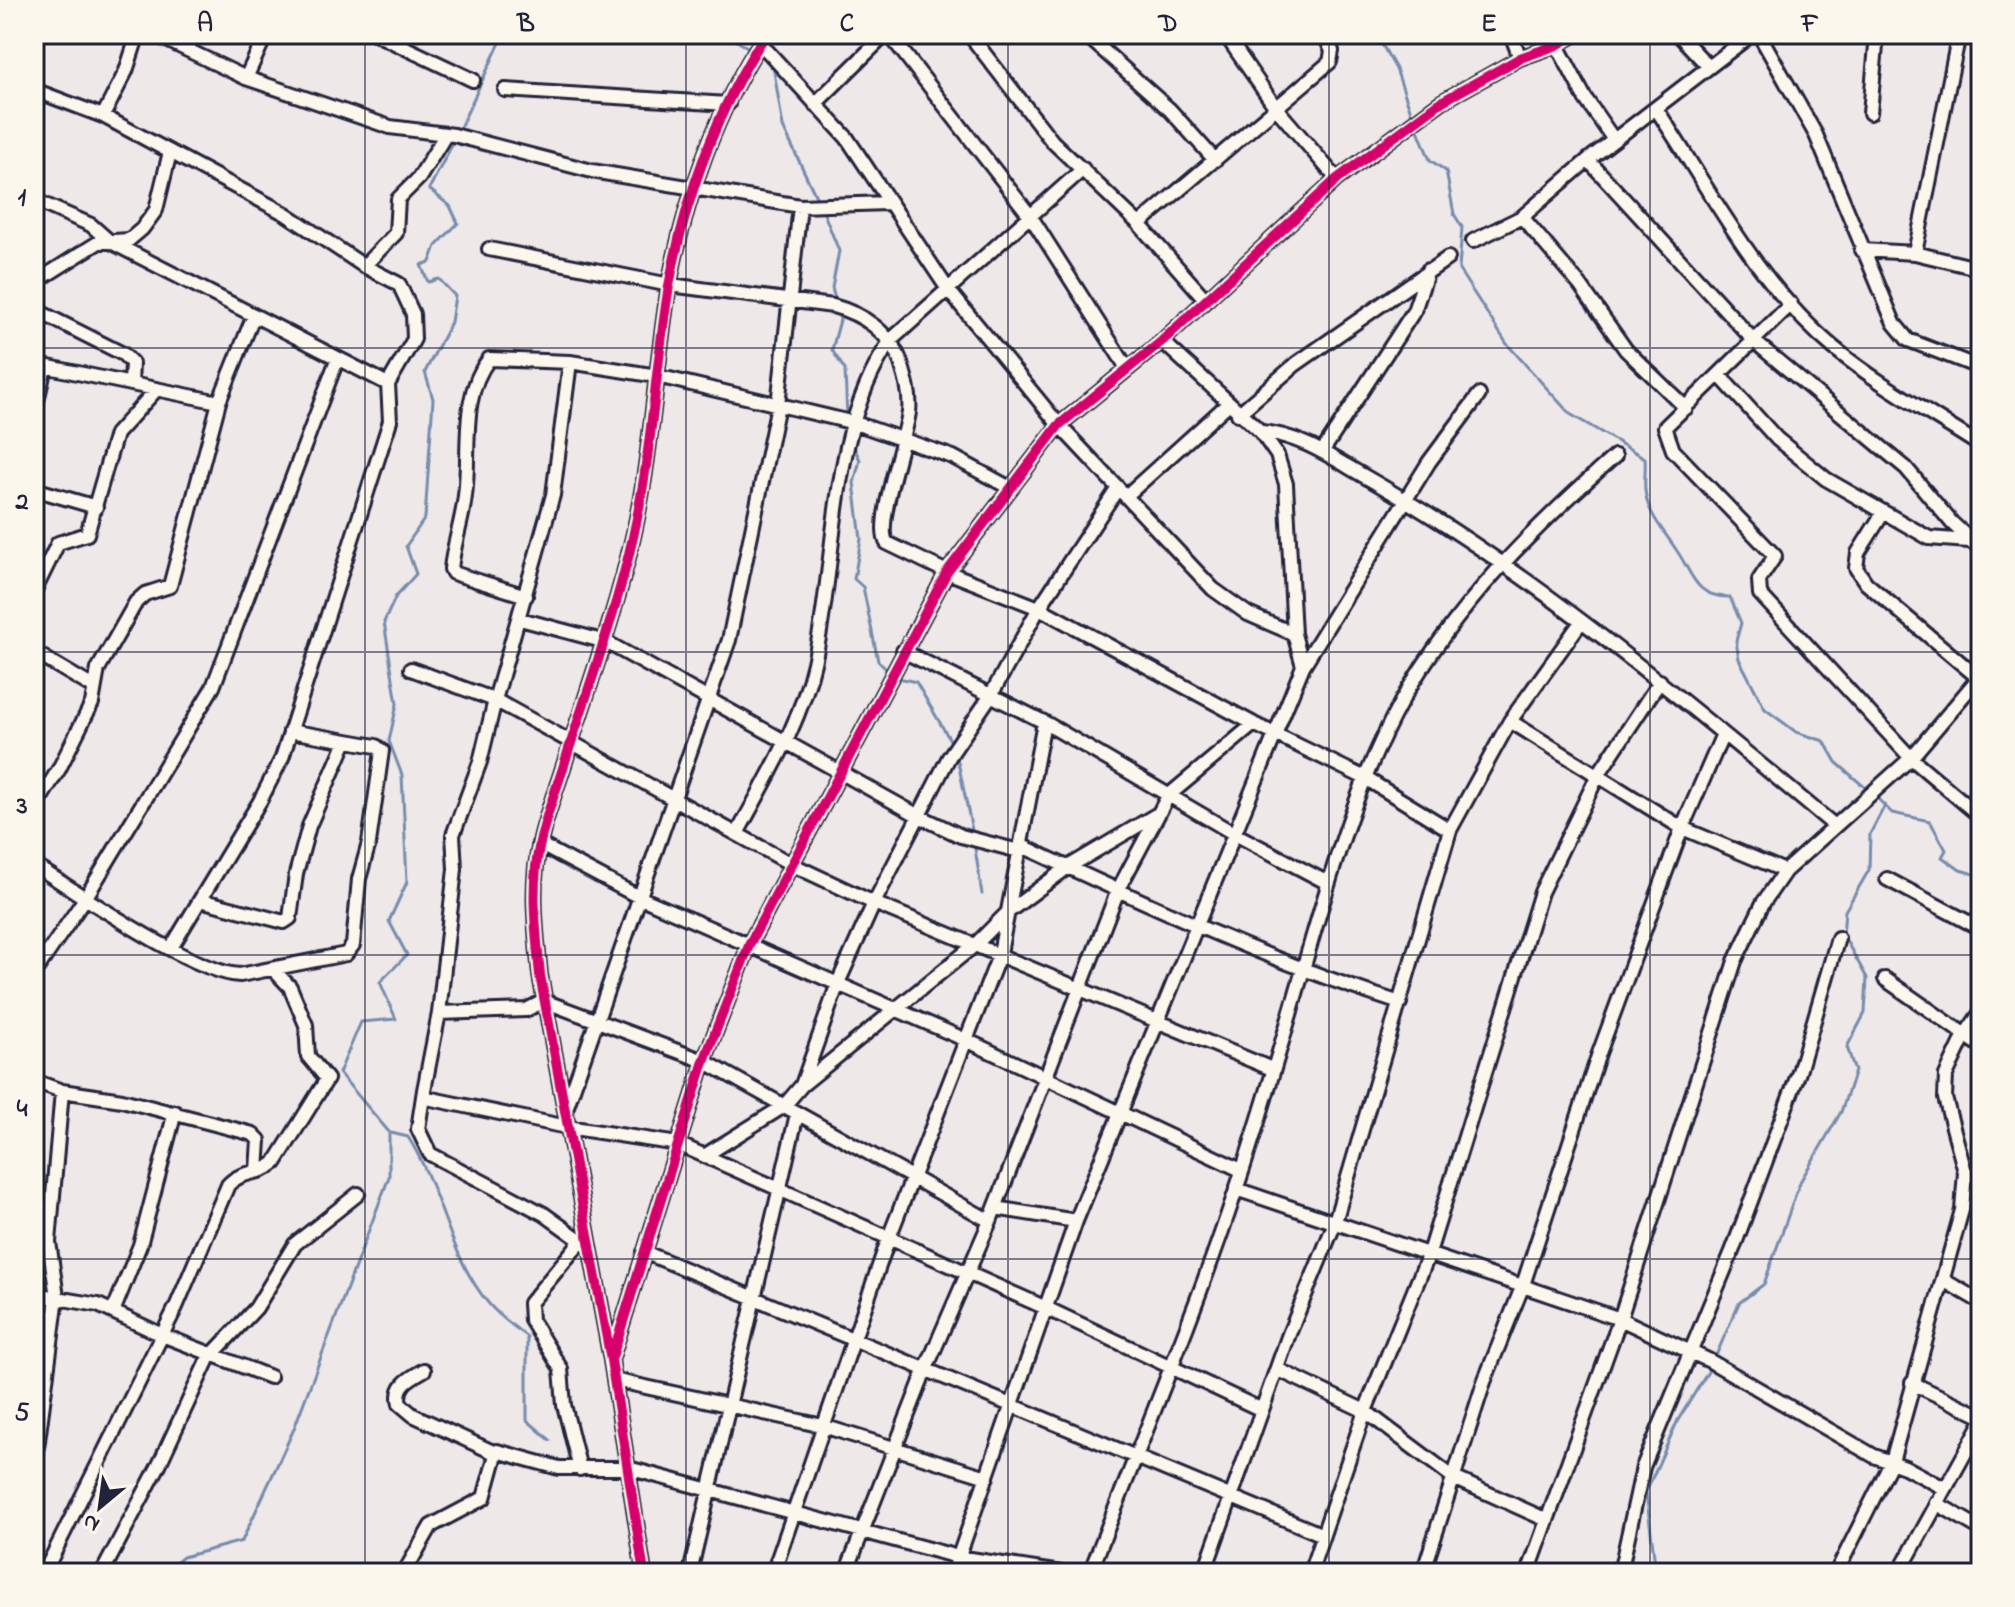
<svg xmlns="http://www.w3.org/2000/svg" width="2015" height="1607" font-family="'Indie Flower',sans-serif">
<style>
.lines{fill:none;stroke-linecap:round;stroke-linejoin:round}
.stream{stroke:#768cac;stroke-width:3}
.minor-casing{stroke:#22223b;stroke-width:18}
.minor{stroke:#fbf7ec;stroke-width:12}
.cycleway-casing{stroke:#fbf7ec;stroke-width:15}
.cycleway{stroke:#d6006c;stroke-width:10}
.grid{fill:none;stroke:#22223b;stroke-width:2;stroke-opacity:0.55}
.neatline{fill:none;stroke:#22223b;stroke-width:3}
.grid-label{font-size:26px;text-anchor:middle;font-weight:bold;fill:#22223b}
</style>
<rect width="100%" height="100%" fill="#eee8e9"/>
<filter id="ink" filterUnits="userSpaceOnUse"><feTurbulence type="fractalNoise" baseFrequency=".0125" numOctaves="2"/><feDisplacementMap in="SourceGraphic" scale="16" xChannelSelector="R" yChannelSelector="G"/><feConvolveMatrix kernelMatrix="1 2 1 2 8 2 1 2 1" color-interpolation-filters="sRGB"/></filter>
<g filter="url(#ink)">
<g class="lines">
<path class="stream" d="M724 34 751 49
M1376 34 1396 69 1413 118
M773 65 783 127 818 201
M1416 125 1430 160 1446 171 1454 214 1462 227 1459 270 1507 344 1570 414 1645 458C1646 469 1644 480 1645 490 1647 514 1665 532 1677 551 1693 574 1695 598 1730 597L1741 623 1736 641 1739 659 1765 709 1796 732 1824 741 1836 762 1869 791
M458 132 504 34
M823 211 839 251 832 288 836 303
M838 311 840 320 832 350 845 370 847 418
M853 445 860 460 854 483 861 539 854 579 863 587 878 661 889 672
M894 677 916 682 953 745
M956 752 973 835
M1875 796 1892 813 1930 821 1946 850 1942 857 1960 870 1981 876
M974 842 982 894
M391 1133 408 1137C441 1189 449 1257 489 1304 500 1317 515 1327 527 1337V1420L550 1440
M1714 1360 1739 1303 1764 1284 1800 1182 1841 1112 1855 1071 1847 1047 1865 1013 1867 978 1843 935 1845 911 1869 870 1870 834 1884 807
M164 1573 183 1557 242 1541 293 1431 389 1177V1132L339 1073 361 1022 396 1019 380 982 407 955 389 921 407 882 402 775 389 741 397 704 384 622 396 596 416 574 406 546 425 518 433 399 425 372 451 322 455 296 439 279 428 282 421 265 430 262 436 246 458 223 450 206 429 189 455 139
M1651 1573 1655 1564 1646 1492 1678 1420 1711 1367"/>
<defs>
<path id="minor" d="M154 34 246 78 390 127 454 135 592 171 800 206 887 203
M376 34 473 80
M889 34 1031 217 1127 368
M969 34 1052 141 1139 224 1206 300
M1085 34 1170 110 1215 160
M1225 34 1276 108 1337 179
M1511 34 1520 58
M1678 34 1709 67
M1759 34 1816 135 1894 323 1908 340 1981 368
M760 43 847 138 949 291 1059 425 1213 589 1248 614 1294 634
M1557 45 1585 98 1614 140
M246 78 266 34
M34 90 103 116 286 214 364 266 399 284 413 314 414 339 388 384 390 421 282 758 260 801 171 948
M505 90 728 104
M815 104 886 34
M1657 110C1710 190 1759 286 1834 348 1879 385 1932 414 1981 446
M1870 113 1877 34
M103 116 126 71 138 34
M1588 160 1755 342 1906 468 1952 523 1981 550
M34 200 91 225 109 241 388 384
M1522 217 1580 285 1626 350 1686 408
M1139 224 1330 62 1332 51 1324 34
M1473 241 1522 217 1588 160 1752 34
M489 249 670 285 833 306C863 314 891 333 901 363 906 379 911 395 909 412 906 438 874 526 887 543L947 572 1039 608 1254 724 1365 778 1450 830
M1861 250 1915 253 1981 269
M1915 253 1959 34
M364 266 396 233 398 199 419 178 446 134
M34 283 99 242 129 240 142 229 156 210 170 152
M1791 304 1665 427 1673 450 1775 556 1759 580 1760 594 1911 758 1981 817
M34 309 123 354 132 363 131 384
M1162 341 1261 432 1277 455 1286 484 1294 634 1303 666
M570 362 553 495 495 700 791 864 874 903 1272 1069
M34 364 219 402
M1720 376 1777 439 1826 479 1929 538 1969 541
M34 414 45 367
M1238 414 1296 364 1448 258
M1261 432C1302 435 1335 460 1371 480 1539 576 1687 704 1835 826
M1322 452 1414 311 1428 270
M34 489 96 507
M1126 496 1228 404
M1883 513 1858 553 1856 568 1866 583 1981 680
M34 592 58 543 87 534 116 434 156 390
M526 596 453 573 451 569C453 547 461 525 464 503 472 456 458 398 489 359L570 362 657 376 855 423 953 457 1010 488
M520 619 606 642 919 816 961 836 1019 851
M903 651 1044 722 1233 833 1326 882
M34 652 93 687
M411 669 495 700 480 762 453 835 455 869 439 1013 424 1090 427 1098 567 1127 678 1144 1046 1308 1262 1410
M1510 721 1682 828 1785 871
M34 809 59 769 92 703 98 669 136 602 145 594 170 586 219 402 254 315
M737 834C766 779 800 725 814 663 838 557 828 432 891 340L1083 169
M539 844 639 897 966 1040 1241 1170
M1020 845C1145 903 1268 961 1400 1003
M34 865C79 893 193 973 240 975L346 954 353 945 359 879 369 843 382 751 376 746 290 731
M1887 879 1981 929
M200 900 284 922 290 918 296 874 309 826 346 741
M34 973 86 897 213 687 337 360
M1885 979 1981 1046
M439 1013 526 1010 544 1001 704 1061 990 1221
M34 1081 62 1091 122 1100 253 1134 259 1140 257 1171
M802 1085 838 983 874 903 949 757 991 695 1039 608 1118 488
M424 1090 418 1129 430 1154 544 1214 587 1245
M566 1109 729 640 778 405 800 206
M704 1156 784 1106 802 1085 976 944 1008 912 1068 867 1156 815
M1965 1172 1981 1180
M1236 1189 1620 1319 1710 1361 1874 1456 1905 1467 1944 1488
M995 1208 1076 1221
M644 1252 1323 1535
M1943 1280 1981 1302
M34 1294 98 1305 162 1335 270 1377
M113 1312 140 1245 175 1112
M611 1360 704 1061 750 943 947 572 1059 425 1162 341 1337 179 1441 102 1520 58 1557 45 1576 34
M1277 1369 1365 1411 1454 1478 1547 1520
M424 1370C410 1378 395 1385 400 1404L413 1415 495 1453
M614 1380 823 1426 987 1477
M1912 1383 1981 1416
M36 1456 57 1297 49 1242 62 1091
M580 1469 564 1405 561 1369 531 1320 530 1303 581 1241
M1936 1503 1981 1529
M44 1573 176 1307 228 1185C241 1170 261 1175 275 1163L327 1079 308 1056 306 1025 290 987 273 969
M102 1573 158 1467 208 1359 256 1308 295 1244 358 1194
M404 1573 431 1526 484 1498 497 1451 559 1468H628L958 1557 1061 1573
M644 1573 611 1360 540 975C536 932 530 885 540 843 545 818 555 793 563 768 587 691 615 616 633 537 652 454 655 369 669 286 685 198 717 108 766 34
M690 1573 797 1114
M773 1573 888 1240 1000 953 1044 722
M846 1573 925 1371 990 1221 1118 890 1168 796 1254 724
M953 1573 1076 1221 1303 666 1429 462 1479 395
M1090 1573C1139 1446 1193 1319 1236 1190 1260 1119 1281 1046 1302 973 1329 881 1354 788 1401 702 1455 606 1533 528 1615 456
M1204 1573 1289 1334 1334 1225 1450 830 1510 721 1581 622
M1310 1573 1365 1411 1428 1256 1541 892 1598 775 1660 681
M1423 1573 1484 1382 1523 1285 1598 1056 1682 828 1723 734
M1528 1573 1620 1319 1735 961 1763 903 1785 871 1911 758 1981 675
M1620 1573 1643 1467 1733 1249 1799 1072 1838 938
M1836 1573 1892 1461 1962 1210 1965 1172 1945 1098 1946 1075 1965 1035 1981 1012
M1899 1573 1981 1424"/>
</defs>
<use href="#minor" class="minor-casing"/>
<use href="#minor" class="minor"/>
<defs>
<path id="cycleway" d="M611 1360 704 1061 750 943 947 572 1059 425 1162 341 1337 179 1441 102 1520 58 1557 45 1576 34
M644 1573 611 1360 540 975C536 932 530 885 540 843 545 818 555 793 563 768 587 691 615 616 633 537 652 454 655 369 669 286 685 198 717 108 766 34"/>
</defs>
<use href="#cycleway" class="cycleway-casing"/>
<use href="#cycleway" class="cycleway"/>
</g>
</g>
<path class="grid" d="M365 34V1573M686 34V1573M1008 34V1573M1329 34V1573M1650 34V1573M34 348H1981M34 652H1981M34 955H1981M34 1259H1981"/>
<rect width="2015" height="1607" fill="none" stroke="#fbf7ec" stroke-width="88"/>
<g transform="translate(100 1507) rotate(209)" stroke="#fbf7ec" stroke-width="6" paint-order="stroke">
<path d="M0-6L14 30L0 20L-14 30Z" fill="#22223b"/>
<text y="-12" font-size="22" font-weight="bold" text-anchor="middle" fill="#22223b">N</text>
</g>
<rect x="44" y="44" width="1927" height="1519" class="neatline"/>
<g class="grid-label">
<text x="205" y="31">A</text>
<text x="526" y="31">B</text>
<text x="847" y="31">C</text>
<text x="1168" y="31">D</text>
<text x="1489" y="31">E</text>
<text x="1810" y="31">F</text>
<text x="22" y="205">1</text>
<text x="22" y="509">2</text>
<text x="22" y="813">3</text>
<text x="22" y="1116">4</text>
<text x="22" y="1420">5</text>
</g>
</svg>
